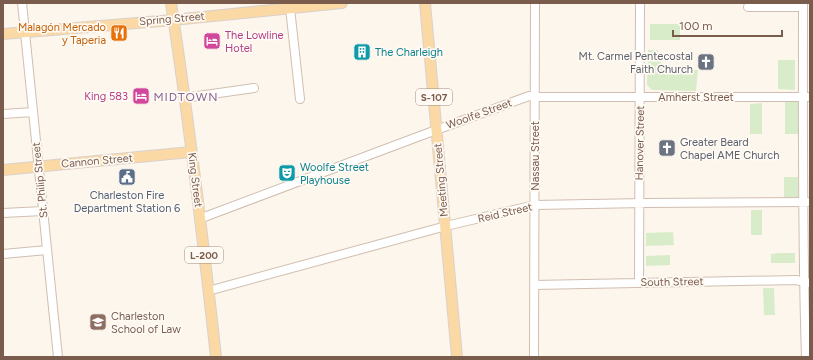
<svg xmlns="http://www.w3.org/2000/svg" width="813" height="360" font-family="Figtree,sans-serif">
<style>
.green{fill:#d8ecc9}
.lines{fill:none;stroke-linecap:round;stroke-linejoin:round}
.minor-casing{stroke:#d1beb0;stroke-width:10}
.major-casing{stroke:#dad1cd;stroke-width:12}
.minor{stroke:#fff;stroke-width:8}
.major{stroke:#fbd9a5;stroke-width:10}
.labels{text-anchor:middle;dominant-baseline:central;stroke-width:3.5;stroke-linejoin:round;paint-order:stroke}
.shield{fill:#fffaf3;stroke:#a28b7f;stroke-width:1}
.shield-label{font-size:10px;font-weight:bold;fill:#7a5c4d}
.street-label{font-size:11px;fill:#7a5c4d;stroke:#fffaf3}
.food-label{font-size:11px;fill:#c56008;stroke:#fffaf3;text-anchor:end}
.hotel-label{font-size:11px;fill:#b23c85;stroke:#fffaf3;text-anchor:start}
.culture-label{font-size:11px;fill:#0d838f;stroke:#fffaf3;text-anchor:start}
.worship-label{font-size:11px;fill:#5b616d;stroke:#fffaf3;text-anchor:end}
.service-label{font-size:11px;fill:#4e5e75;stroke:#fffaf3}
.education-label{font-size:11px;fill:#785e54;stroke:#fffaf3;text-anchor:start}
.neighbourhood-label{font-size:12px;letter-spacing:1px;fill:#846695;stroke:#fffaf3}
</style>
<rect width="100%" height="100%" fill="#fdf6ec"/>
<path class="green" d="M650 24H680V40H650Z
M648 50H658V57H660L662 65 685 66V69H690V70H698L696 91 652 90 647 85Z
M778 60H795V90L778 89Z
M785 101H797L799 103V134H785Z
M762 103V134H750V104Z
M784 177H798V198H784Z
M751 210H762V235H751Z
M673 232 674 245 646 246V233Z
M779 253H795V263H771V254Z
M670 255V265L646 266V256Z
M763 288H774L775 315H764Z"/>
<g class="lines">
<defs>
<path id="minor" d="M22 3 58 357
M803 3C803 121 802 239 806 357
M748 7H803
M290 8 300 99
M184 98 254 88
M3 114 33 112
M3 213 43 211
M199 219 428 133 529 96 540 97H810
M3 254 47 250
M639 283 640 3
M534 285 796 280 810 283
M208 291 446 226 535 205 645 203 810 202
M534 357 535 3"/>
<path id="major" d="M171 3C189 121 203 239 216 357
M425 3 457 357
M3 34 173 20 342 3
M3 170 191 152"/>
</defs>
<use href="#minor" class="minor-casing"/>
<use href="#major" class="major-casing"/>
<use href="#minor" class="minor"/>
<use href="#major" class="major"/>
</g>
<defs>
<symbol id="restaurant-square" viewBox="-11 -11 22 22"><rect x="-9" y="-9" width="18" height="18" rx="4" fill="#e8710a" stroke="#fffaf3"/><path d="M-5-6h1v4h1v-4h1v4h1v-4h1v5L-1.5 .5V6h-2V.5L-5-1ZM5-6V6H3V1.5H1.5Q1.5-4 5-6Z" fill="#fff"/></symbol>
<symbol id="hotel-square" viewBox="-11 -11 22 22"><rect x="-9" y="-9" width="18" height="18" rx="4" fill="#d1479c" stroke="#fffaf3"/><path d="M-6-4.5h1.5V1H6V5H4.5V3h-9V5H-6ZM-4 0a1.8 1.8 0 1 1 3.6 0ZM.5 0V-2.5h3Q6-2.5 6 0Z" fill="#fff"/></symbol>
<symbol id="building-square" viewBox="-11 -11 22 22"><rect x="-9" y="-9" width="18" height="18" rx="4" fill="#0f9aa8" stroke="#fffaf3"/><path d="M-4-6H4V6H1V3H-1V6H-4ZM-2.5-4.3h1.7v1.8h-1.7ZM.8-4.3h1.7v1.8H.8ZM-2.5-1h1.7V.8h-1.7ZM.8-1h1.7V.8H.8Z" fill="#fff"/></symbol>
<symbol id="church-square" viewBox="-11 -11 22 22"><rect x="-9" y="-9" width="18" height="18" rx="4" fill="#6b7280" stroke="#fffaf3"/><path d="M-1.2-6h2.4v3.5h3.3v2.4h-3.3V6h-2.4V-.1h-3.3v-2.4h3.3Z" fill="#fff"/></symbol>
<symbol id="theatre-square" viewBox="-11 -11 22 22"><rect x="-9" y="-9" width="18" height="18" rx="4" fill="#0f9aa8" stroke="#fffaf3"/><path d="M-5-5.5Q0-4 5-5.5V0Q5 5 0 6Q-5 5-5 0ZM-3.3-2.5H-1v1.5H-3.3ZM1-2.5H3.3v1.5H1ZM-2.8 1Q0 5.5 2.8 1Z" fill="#fff"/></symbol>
<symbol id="civic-square" viewBox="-11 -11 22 22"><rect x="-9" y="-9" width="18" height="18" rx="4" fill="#5c6f8a" stroke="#fffaf3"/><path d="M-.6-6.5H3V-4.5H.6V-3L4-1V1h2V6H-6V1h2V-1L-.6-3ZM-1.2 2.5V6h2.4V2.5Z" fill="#fff"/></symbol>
<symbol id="university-square" viewBox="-11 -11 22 22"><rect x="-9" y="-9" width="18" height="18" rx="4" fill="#8d6e63" stroke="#fffaf3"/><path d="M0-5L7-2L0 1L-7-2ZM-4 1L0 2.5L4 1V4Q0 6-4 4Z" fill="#fff"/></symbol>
</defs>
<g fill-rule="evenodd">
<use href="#restaurant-square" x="109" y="23" width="20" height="20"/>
<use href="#hotel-square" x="202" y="31" width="20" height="20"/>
<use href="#building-square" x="352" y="42" width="20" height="20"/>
<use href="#church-square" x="696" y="52" width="20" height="20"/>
<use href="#hotel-square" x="131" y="86" width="20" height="20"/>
<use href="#church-square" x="657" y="138" width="20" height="20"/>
<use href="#theatre-square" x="277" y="163" width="20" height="20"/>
<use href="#civic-square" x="117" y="167" width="20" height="20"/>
<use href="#university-square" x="88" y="312" width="20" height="20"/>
</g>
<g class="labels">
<g class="shield">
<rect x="416" y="89" width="36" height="16" rx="3"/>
<rect x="185" y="247" width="38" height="16" rx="3"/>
</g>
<g class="shield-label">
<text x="434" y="97">S-107</text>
<text x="204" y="255">L-200</text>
</g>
<g class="street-label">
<text transform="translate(172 19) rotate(-5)">Spring Street</text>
<text x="696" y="97">Amherst Street</text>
<text transform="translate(479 114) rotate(-20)">Woolfe Street</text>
<text transform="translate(640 143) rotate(-89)">Hanover Street</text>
<text transform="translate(535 156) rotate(-90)">Nassau Street</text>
<text transform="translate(97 161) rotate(-5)">Cannon Street</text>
<text transform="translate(40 180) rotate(-96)">St. Philip Street</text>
<text transform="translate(195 180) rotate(83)">King Street</text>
<text transform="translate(441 180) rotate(-95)">Meeting Street</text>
<text transform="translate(505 213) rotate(-13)">Reid Street</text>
<text transform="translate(672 282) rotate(-1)">South Street</text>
</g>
<g class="food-label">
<text x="106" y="27">Malagón Mercado<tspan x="106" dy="13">y Taperia</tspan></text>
</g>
<g class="hotel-label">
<text x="225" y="35">The Lowline<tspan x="225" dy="13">Hotel</tspan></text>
<text x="128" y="96" text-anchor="end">King 583</text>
</g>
<g class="culture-label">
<text x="375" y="52">The Charleigh</text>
<text x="300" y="167">Woolfe Street<tspan x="300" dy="13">Playhouse</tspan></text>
</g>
<g class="worship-label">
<text x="693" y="56">Mt. Carmel Pentecostal<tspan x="693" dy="13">Faith Church</tspan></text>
<text x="680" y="142" text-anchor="start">Greater Beard<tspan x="680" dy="13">Chapel AME Church</tspan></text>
</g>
<g class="service-label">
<text x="127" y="195">Charleston Fire<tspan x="127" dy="13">Department Station 6</tspan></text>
</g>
<g class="education-label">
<text x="111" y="316">Charleston<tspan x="111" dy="13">School of Law</tspan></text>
</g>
<g class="neighbourhood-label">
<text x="186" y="97">MIDTOWN</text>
</g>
</g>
<rect width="813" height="360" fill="none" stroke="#7a5c4d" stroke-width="8"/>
<path d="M673 30v6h109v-6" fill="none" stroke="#7a5c4d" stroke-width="2"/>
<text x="679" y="30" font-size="12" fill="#7a5c4d" stroke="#fffaf3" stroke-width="3" paint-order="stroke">100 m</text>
</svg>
